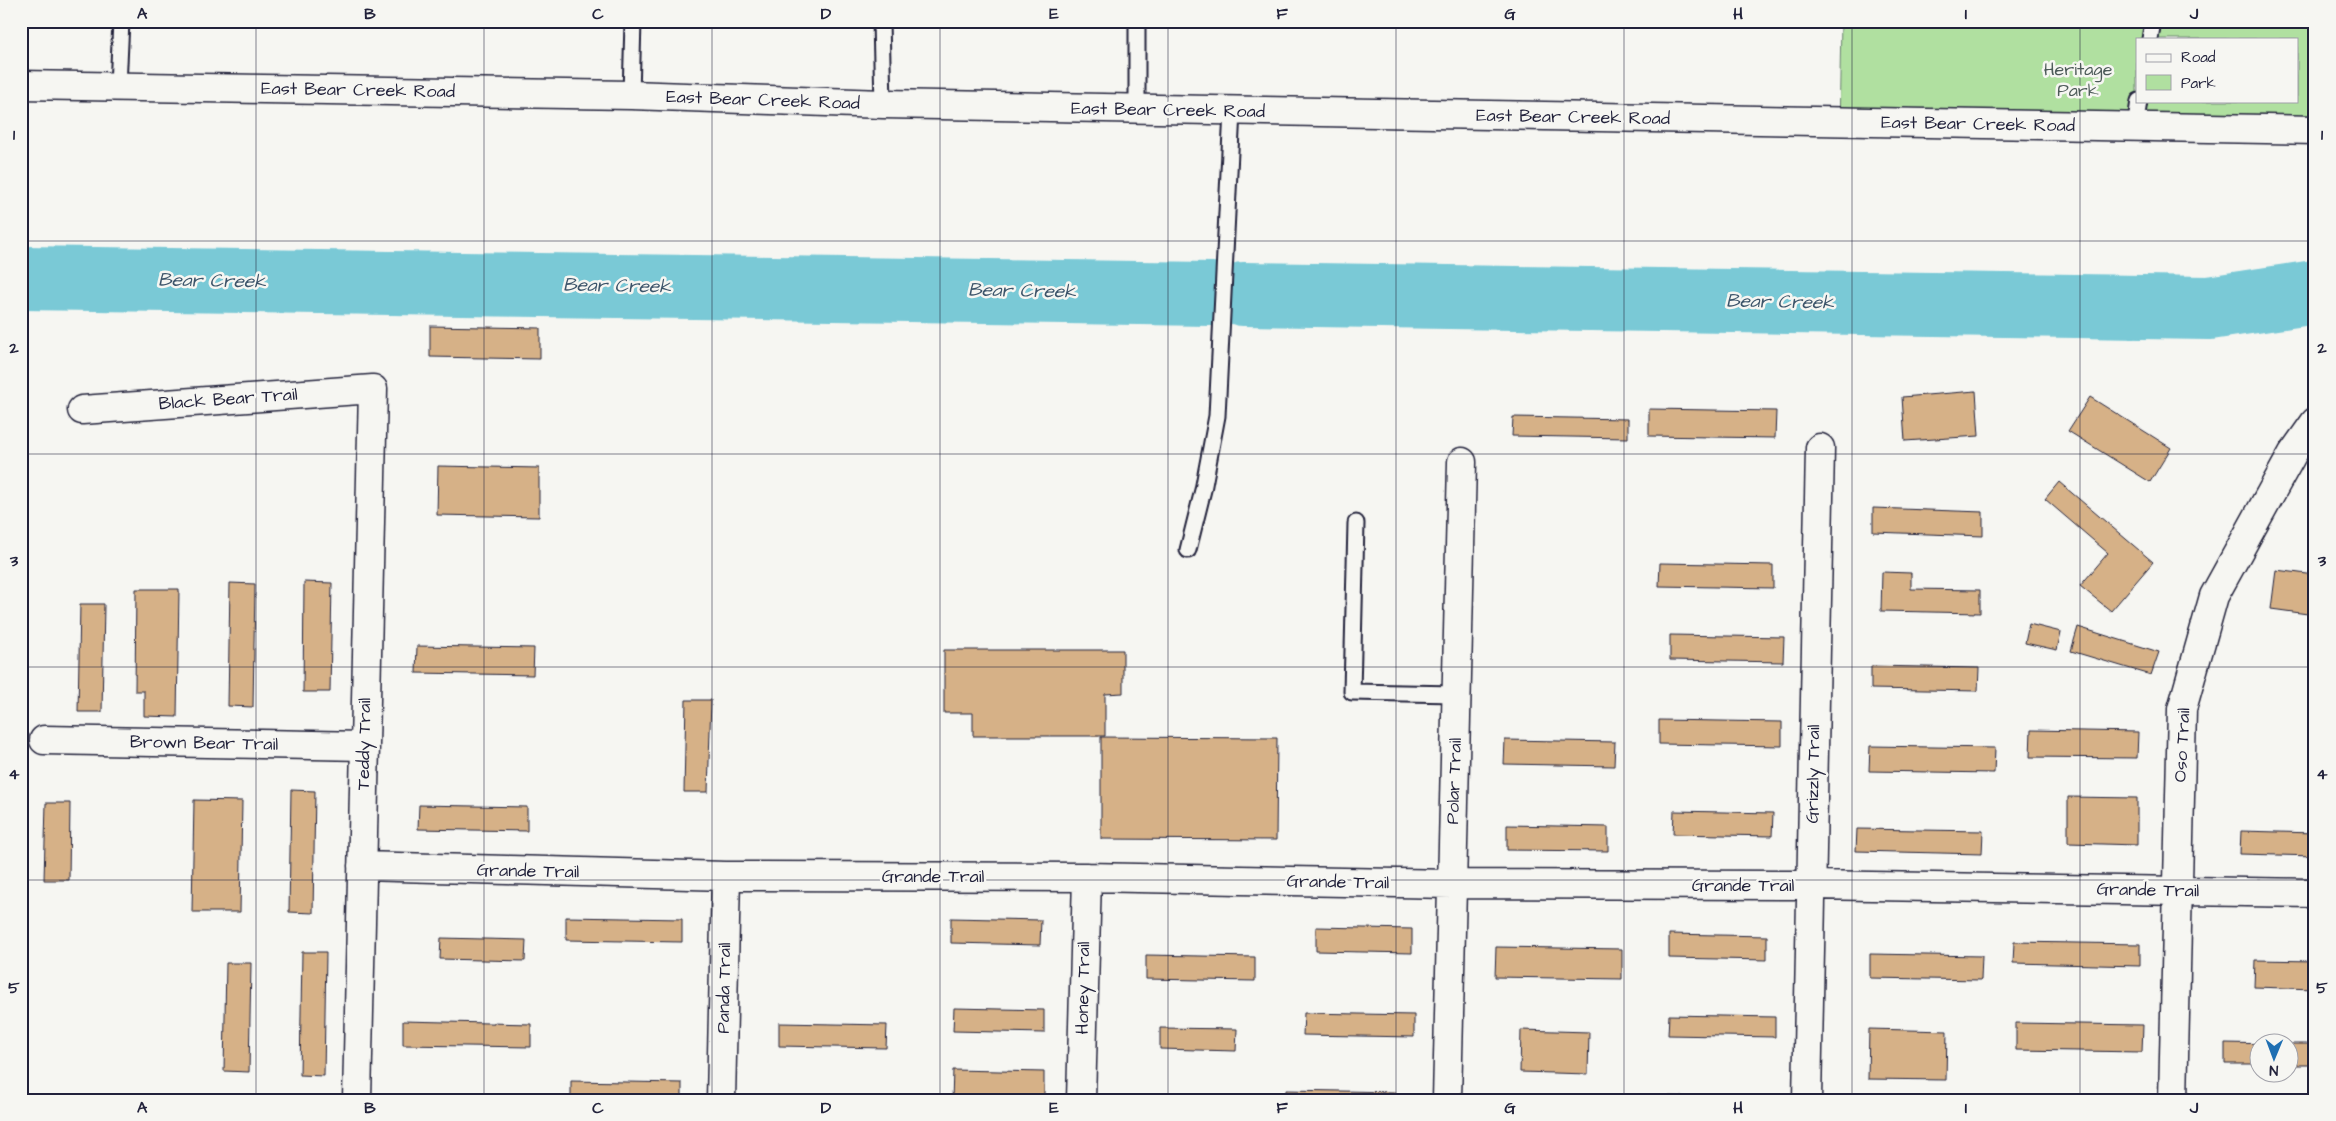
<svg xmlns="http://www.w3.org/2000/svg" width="2336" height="1121" font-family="'Architects Daughter',sans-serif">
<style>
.green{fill:#b0e0a0;stroke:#69816e;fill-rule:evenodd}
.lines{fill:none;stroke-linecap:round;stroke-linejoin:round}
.river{stroke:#7ac9d6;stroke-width:64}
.building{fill:#d6b187;stroke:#22223b}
.service-casing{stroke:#22223b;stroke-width:19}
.minor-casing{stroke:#22223b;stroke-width:31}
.secondary-casing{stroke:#22223b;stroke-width:31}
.service{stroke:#f6f6f2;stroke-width:15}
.minor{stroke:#f6f6f2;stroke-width:28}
.secondary{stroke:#f6f6f2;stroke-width:28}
.grid{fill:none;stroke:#22223b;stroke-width:1;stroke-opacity:0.55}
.labels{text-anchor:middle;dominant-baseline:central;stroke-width:5;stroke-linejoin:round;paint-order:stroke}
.park-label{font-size:18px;fill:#4d5b59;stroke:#f6f6f2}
.street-label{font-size:18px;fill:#22223b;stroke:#f6f6f2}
.water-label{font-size:19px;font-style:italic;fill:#3c546a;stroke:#f6f6f2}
.neatline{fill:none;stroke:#22223b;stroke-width:2}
.grid-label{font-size:16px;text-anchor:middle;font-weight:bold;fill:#22223b}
</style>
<rect width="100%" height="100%" fill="#f6f6f2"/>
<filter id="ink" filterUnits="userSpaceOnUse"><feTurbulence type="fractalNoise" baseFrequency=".02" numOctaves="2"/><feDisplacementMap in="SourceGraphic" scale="10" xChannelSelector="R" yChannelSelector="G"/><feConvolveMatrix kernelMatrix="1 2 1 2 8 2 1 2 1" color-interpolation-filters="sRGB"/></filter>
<g filter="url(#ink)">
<path class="green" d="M1841 21H2315V142L1839 132ZM2137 39H2297V101H2137Z"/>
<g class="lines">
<path class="river" d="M21 278 1212 294
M1243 294 2209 308 2315 292"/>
</g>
<path class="building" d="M430 326 540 328V359L430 357Z
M1976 391 1979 436 1905 441 1902 397Z
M2090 397 2171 448 2150 482 2068 431Z
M1649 409 1776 411 1775 438 1649 436Z
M1513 417 1628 419V438L1512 436Z
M438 466 539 468V517L437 515Z
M2059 482 2153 562 2111 611 2080 586 2108 553 2045 499Z
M1873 508 1983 512V536L1873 532Z
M1660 563 1773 565V588L1659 586Z
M2276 570 2315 575V615L2271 609Z
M1882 572 1911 573V589L1980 590V613L1881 611Z
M304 582 332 583 330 692H303Z
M230 583 255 584 253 707 228 706Z
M136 589H179L177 717 144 716V691H135Z
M80 604H104L102 712H78Z
M2029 624 2061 632 2057 650 2025 643Z
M2078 627 2159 652 2151 675 2071 651Z
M1670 635 1784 637 1783 662 1670 660Z
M417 646 534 648 533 675 416 673Z
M944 650H1123V693L1105 694V736H973V713H944Z
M1871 666 1979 668 1978 691 1871 689Z
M686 700H711L708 792H684Z
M1659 720 1782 722V746L1659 744Z
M2031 730 2138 732 2137 758 2030 757Z
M1101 737 1277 738 1276 840 1101 839Z
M1505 740 1615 742 1614 766 1504 764Z
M1870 746 1995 748 1994 773 1869 771Z
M291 790 315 791 313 913 289 912Z
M2068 797 2137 798V845L2068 843Z
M194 800 242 801 240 912H192Z
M46 803H70L69 880H44Z
M419 805 527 807V831L418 829Z
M1674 811 1773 813 1772 836 1673 834Z
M1507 825 1608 827V851L1507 850Z
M1857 829 1983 831 1982 854 1856 851Z
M2241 831 2315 833V856L2240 854Z
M566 917 682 919V942L566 940Z
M951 918 1041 920 1040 945 951 943Z
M1316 927 1412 929V953L1316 951Z
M1669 934 1767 936V960L1669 958Z
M441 938 526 940 525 961 440 959Z
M2014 942 2140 944V966L2013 963Z
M1496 947 1622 949V979L1495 977Z
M302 952H326L324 1076 300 1075Z
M1870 954 1982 956 1981 980 1870 978Z
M1146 955 1255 957V981L1146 979Z
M2255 960 2315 961V989L2254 987Z
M226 963H251L249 1072 224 1071Z
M954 1008 1044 1010V1033L953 1031Z
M1304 1013 1414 1015V1037L1303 1035Z
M1669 1015 1775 1017V1037L1668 1035Z
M403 1021 531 1024V1047L403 1045Z
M779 1023 887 1025 886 1048 779 1046Z
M2016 1023 2143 1025 2142 1052 2016 1050Z
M1160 1028 1237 1029 1236 1051 1160 1049Z
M1869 1029 1947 1031 1946 1080 1868 1079Z
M1521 1030 1589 1032 1588 1074 1520 1072Z
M2225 1043 2272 1044H2258V1064H2225Z
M2288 1044H2315V1065H2288Z
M953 1070 1044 1072V1100H952Z
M571 1081 682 1083V1100H571Z
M1286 1090 1396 1092V1100H1286Z
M1655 1096 1780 1098V1100H1655Z"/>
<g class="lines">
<defs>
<path id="service" d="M881 21 883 104
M2150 39 2153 21
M118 86 121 21
M631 95 633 21
M1137 109V21
M2135 127 2139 101
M1356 523 1352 692 1456 694
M1188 550 1203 490 1217 416 1232 111"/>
<path id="minor" d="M82 410 373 389 357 1100
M44 740 364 746
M362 866 726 876 1087 877 1451 884 1811 885 2315 893
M721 1100 726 876
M1081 1100 1087 877
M1447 1100 1462 462
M1807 1100 1820 448
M2173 1100 2182 709 2214 596 2293 453 2315 422"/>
<path id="secondary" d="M21 85 631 95 883 104 2315 130"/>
</defs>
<use href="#service" class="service-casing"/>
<use href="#minor" class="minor-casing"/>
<use href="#secondary" class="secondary-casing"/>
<use href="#service" class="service"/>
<use href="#minor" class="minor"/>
<use href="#secondary" class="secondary"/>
</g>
</g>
<path class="grid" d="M256 21V1100M484 21V1100M712 21V1100M940 21V1100M1168 21V1100M1396 21V1100M1624 21V1100M1852 21V1100M2080 21V1100M21 241H2315M21 454H2315M21 667H2315M21 880H2315"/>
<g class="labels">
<g class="park-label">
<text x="2078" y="69">Heritage<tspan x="2078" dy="21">Park</tspan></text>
</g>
<g class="street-label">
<text transform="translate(358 90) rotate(1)">East Bear Creek Road</text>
<text transform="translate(763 100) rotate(2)">East Bear Creek Road</text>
<text transform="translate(1168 110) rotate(1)">East Bear Creek Road</text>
<text transform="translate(1573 117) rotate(1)">East Bear Creek Road</text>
<text transform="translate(1978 124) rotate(1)">East Bear Creek Road</text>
<text transform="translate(228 399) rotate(-4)">Black Bear Trail</text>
<text transform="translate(204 743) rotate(1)">Brown Bear Trail</text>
<text transform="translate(364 744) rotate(-89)">Teddy Trail</text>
<text transform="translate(2182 745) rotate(-87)">Oso Trail</text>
<text transform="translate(1813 774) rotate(-89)">Grizzly Trail</text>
<text transform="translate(1454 781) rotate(-88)">Polar Trail</text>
<text transform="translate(528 871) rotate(1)">Grande Trail</text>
<text x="933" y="876">Grande Trail</text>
<text transform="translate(1338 882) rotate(1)">Grande Trail</text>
<text x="1743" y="885">Grande Trail</text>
<text transform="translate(2148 890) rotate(1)">Grande Trail</text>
<text transform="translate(724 988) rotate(-89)">Panda Trail</text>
<text transform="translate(1083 988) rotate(-89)">Honey Trail</text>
</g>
<g class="water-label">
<text transform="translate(212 281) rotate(1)">Bear Creek</text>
<text transform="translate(617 286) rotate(1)">Bear Creek</text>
<text transform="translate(1022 291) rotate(1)">Bear Creek</text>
<text transform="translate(1780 302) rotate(1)">Bear Creek</text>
</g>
</g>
<rect width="2336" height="1121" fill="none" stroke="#f6f6f2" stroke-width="55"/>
<rect x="2136" y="38" width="162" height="65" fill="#f6f6f2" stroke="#a1a1a9"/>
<rect x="2146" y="54" width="25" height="8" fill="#f6f6f2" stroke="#a1a1a9"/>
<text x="2181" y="62" font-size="15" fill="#22223b">Road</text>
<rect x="2146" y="75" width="25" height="15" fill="#b0e0a0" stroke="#a1a1a9"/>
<text x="2181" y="88" font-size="15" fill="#22223b">Park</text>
<g transform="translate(2274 1058) rotate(181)"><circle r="24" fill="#f6f6f2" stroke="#a1a1a9"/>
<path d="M0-4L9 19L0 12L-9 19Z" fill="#1f6fb2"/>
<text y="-8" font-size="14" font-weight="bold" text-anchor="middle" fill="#22223b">N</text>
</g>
<rect x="28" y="28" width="2280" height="1066" class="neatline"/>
<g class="grid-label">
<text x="142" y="19">A</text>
<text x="370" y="19">B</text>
<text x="598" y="19">C</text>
<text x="826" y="19">D</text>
<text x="1054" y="19">E</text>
<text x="1282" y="19">F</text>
<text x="1510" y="19">G</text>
<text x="1738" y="19">H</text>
<text x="1966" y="19">I</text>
<text x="2194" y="19">J</text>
<text x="14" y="140">1</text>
<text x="2322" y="140">1</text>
<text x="14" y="353">2</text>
<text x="2322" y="353">2</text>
<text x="14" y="566">3</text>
<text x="2322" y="566">3</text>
<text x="14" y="779">4</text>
<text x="2322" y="779">4</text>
<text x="14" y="993">5</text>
<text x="2322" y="993">5</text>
<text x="142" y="1113">A</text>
<text x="370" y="1113">B</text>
<text x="598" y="1113">C</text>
<text x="826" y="1113">D</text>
<text x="1054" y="1113">E</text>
<text x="1282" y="1113">F</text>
<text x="1510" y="1113">G</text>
<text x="1738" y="1113">H</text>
<text x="1966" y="1113">I</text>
<text x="2194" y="1113">J</text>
</g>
</svg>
